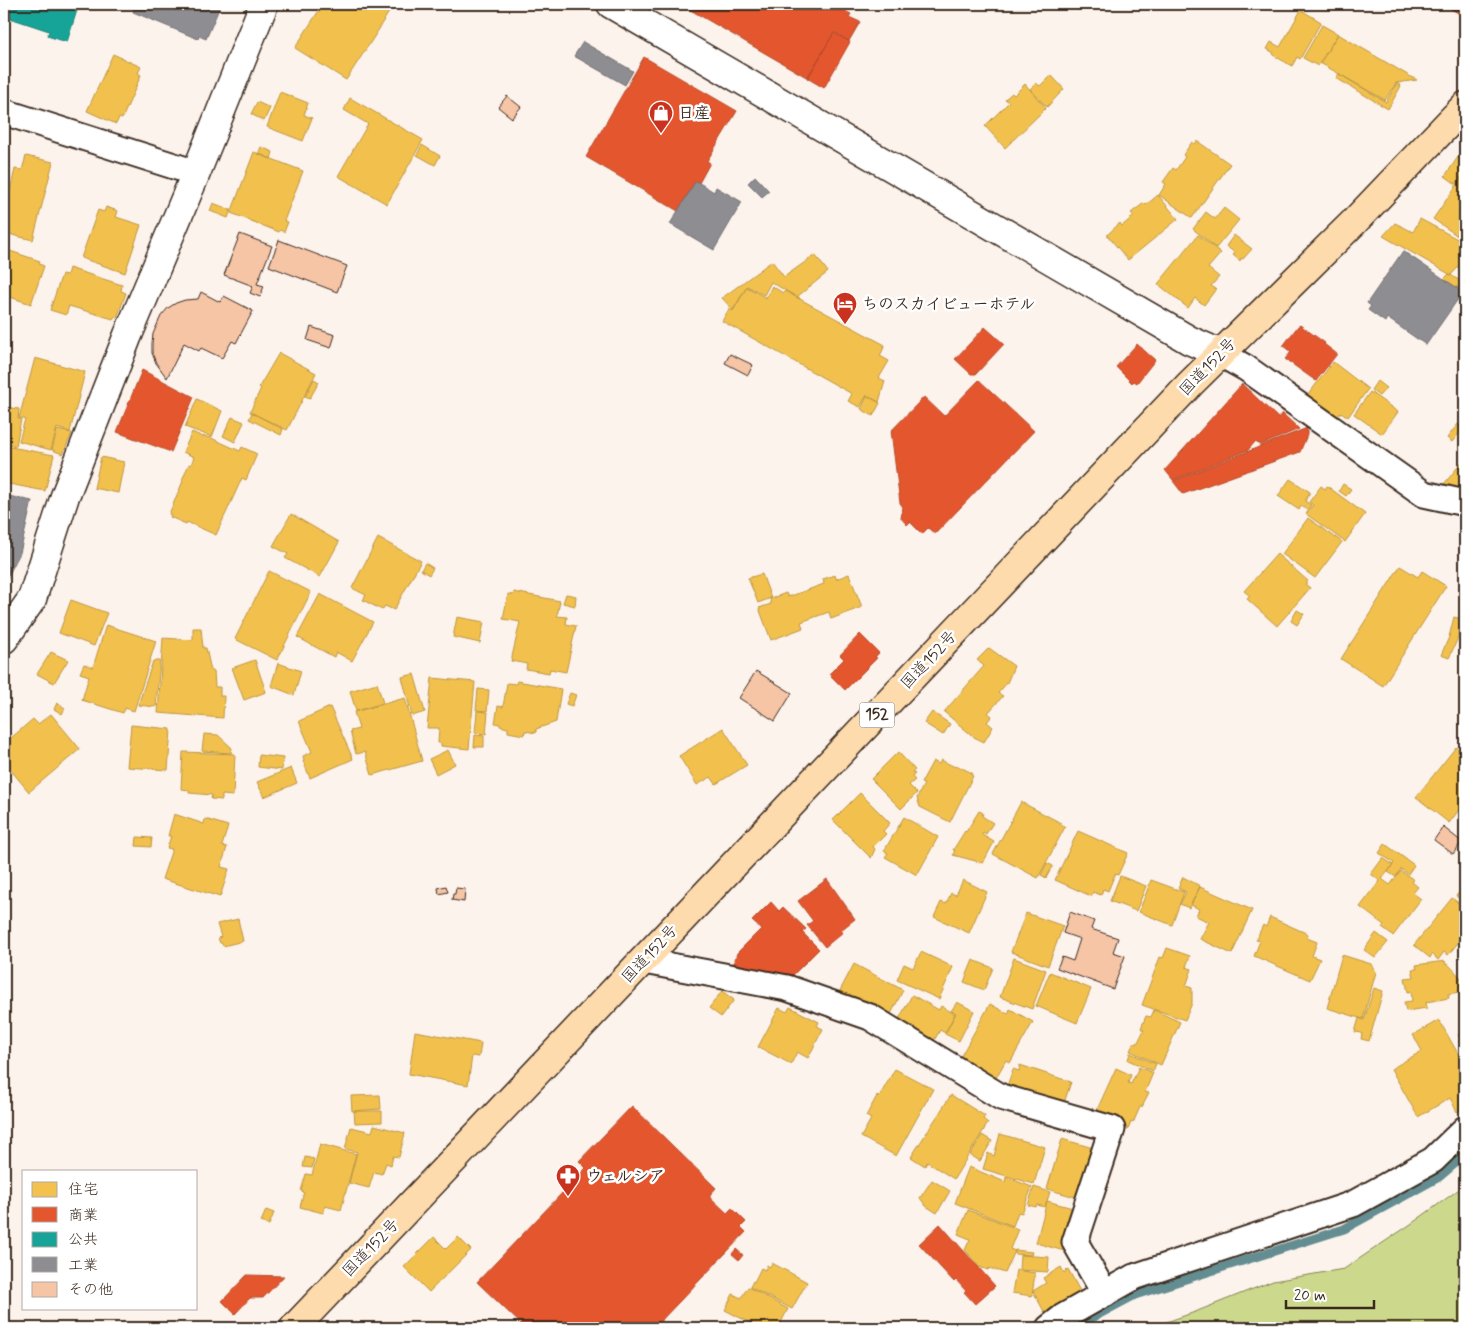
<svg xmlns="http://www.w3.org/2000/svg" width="1469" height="1332" font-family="Mynerve,'Klee One',sans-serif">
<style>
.green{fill:#ccd98c;stroke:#848255}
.homes{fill:#f2c14e;stroke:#bb9440}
.shops{fill:#e4572e;stroke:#b14a29}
.public{fill:#17a398;stroke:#227f73}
.industry{fill:#8d8d92;stroke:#746f6f}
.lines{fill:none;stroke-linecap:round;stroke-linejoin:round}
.stream{stroke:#648d91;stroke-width:9}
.building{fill:#f6c5a6;stroke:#3b2a1e}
.street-casing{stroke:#3b2a1e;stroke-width:29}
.secondary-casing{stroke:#3b2a1e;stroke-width:31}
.highway-casing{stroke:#3b2a1e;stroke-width:31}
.street{stroke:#fff;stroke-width:25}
.secondary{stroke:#fff;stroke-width:28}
.highway{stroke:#fddbac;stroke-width:28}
.labels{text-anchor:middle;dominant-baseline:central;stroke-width:5;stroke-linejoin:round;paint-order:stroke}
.shield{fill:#fff;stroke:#766a62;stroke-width:1}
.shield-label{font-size:15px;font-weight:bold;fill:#3b2a1e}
.poi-label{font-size:16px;font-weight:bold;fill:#3b2a1e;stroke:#fff;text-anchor:start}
.street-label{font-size:16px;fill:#3b2a1e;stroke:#fff}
</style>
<rect width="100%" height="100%" fill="#fdf3ed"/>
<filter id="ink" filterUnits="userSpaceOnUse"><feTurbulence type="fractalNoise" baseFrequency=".02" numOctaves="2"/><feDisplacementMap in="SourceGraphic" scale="10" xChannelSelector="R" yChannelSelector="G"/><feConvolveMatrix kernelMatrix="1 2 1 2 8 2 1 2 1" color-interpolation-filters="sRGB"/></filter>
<g filter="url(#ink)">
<path class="green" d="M1465 1185V1328H1149L1195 1312 1273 1281 1344 1269 1411 1224Z"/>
<path class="homes" d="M323 4H374L383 10 387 4 393 6 380 26H381L346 80 295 48Z
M377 4H386L382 9Z
M1301 10 1321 22 1300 59 1297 57 1292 66 1273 55 1274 53 1267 49 1271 42 1280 47Z
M1322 25 1338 34 1318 66 1303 58Z
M1338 34 1411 77 1417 80 1396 83 1385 100 1320 63Z
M113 54 141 67 138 73 141 75 122 119 119 118 116 124 87 111Z
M1339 74 1386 102 1397 83 1401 86 1388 109 1336 78Z
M1051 75 1064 89 1047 107 1030 89 1036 83 1040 86Z
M1025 84 1046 108 1005 148 985 126 1009 102 1005 99 1012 93 1014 95Z
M280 92 308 103 304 115 312 118 303 141 267 127Z
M350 98 423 140 387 204 338 176 368 124 344 110Z
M257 102 270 108 264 121 251 114Z
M1197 141 1230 164 1192 218 1159 195 1166 184 1163 182 1173 168 1176 170 1185 157 1183 155 1192 142 1195 144Z
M422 145 440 156 435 165 417 155Z
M261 147 273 152 271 159 258 154Z
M254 152 303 171 284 221 288 222 284 232 280 230 279 232 231 213Z
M26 156 53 162 33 240 4 233V203L7 204 15 169 22 170Z
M1458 157 1465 162V171L1456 184 1445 176Z
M1465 173V241L1433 219Z
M1158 195 1178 219 1128 260 1107 235 1120 223 1122 226 1134 216 1131 213 1144 203 1146 205Z
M213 203 231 210 228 218 210 211Z
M106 207 118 211 116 217 141 225 125 273 81 258 98 210 104 212Z
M1224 208 1239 220 1216 248 1193 229 1206 212 1215 219Z
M1420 219 1463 242 1462 244 1465 245V260L1451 275 1383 236 1395 223 1413 232Z
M1198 235 1221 253 1208 268 1219 277 1211 286 1216 289 1204 305 1195 298 1188 308 1158 284Z
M1234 235 1252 249 1243 259 1241 258 1240 261 1233 255 1235 253 1226 246Z
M4 249 40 261 39 264 44 266 31 304 4 295Z
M815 255 828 272 798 296 800 299 771 282 764 295 747 286 733 310 722 298 772 261 784 277Z
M69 268 122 285 121 291 126 293 117 318 114 317 113 319 69 306 66 315 50 310 62 274 67 275Z
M1449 274 1462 282 1458 288 1444 279Z
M772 286 783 293 785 291 885 345 880 356 889 361 879 378 885 381 879 402 867 395 860 407 848 401 852 394 722 321 729 309 733 311 747 287 766 298Z
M279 353 316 373 287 430 250 412 261 388 259 387Z
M35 358 85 372 70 432 57 428 51 450 19 441 25 419 19 418Z
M1333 362 1368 389 1348 417 1341 412 1334 422 1304 400Z
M314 379 319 382 310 398 305 396Z
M1377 381 1386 388 1379 396 1371 390Z
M1370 392 1398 412 1382 434 1354 414Z
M867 396 880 403 873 416 861 409Z
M197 399 222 411 212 437 185 427Z
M4 407 19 409 18 419H21L16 446 4 443Z
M252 413 283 429 281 435 249 419Z
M232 417 244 422 235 442 223 436Z
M1458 424 1463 429 1452 442 1447 438Z
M57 430 72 433 63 454 52 450Z
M192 432 203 437 204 436 209 438V437L240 451 242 447 257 454 246 480 242 478 216 535 187 522 186 524 170 517 171 515 169 514 183 481 182 480 189 464 191 465 194 457 183 452Z
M5 446 54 455 45 491 4 483V452Z
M101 457 124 462 118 493 94 488Z
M1465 458V518L1436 494Z
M1290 479 1310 492 1305 501 1311 505 1308 510 1301 506 1299 510 1278 496Z
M1343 484 1351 489 1346 496 1339 491Z
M1321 486 1325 489 1327 486 1365 514 1345 542 1306 514 1313 505 1309 502Z
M291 514 339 542 320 577 285 558 288 554 273 546Z
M1308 518 1342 542 1315 578 1282 554Z
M378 538 421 561 394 610 385 606 382 610 363 600 366 595 352 588Z
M1277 554 1308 581 1305 584 1310 588 1277 626 1247 599 1250 596 1244 591Z
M425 563 433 568 429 575 421 570Z
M1400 566 1418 577 1422 571 1446 586 1383 686 1341 659Z
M269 571 311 592 277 660 235 639Z
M762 574 771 598 758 603 748 578Z
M849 574 862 607 831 619 829 612 801 622 803 628 771 640 759 608 771 604 770 599 786 593 788 597 824 584 823 579 835 575 836 579Z
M514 592 560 601 557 616 567 617 566 624 576 626 566 672 550 669 549 673 526 669 527 664 511 661 520 622 503 619 508 594 513 595Z
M320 594 373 622 352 661 336 652 334 657 297 637Z
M566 594 576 596 575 606 563 603Z
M71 600 107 613 94 646 59 633Z
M1297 610 1304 614 1297 625 1291 621Z
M457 617 484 622 480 643 453 637Z
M1454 617 1462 619 1457 640 1449 658 1441 655 1449 637Z
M106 625 156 641 134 711 125 708 123 713 82 700 89 676 80 673 84 664 93 667Z
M193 628H201L203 648H206L211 671H214L215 687H220V696H224L223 718 158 713 163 638 193 640Z
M989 648 1014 666 1007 683 998 693 1003 696 988 713 992 716 987 722 993 727 984 742 974 737 944 712 984 666 977 660Z
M51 652 68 660 54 683 37 674Z
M255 660 266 692 244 700 232 668Z
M153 661H160L156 707 138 705Z
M278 663 301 671 294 695 271 686Z
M414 674 425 712 412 716 402 677Z
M432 678 475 682 469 749 441 746V743H438L439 728H427Z
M517 681 561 689 556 722 536 729V733L525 731 524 735 508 732V728L500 726V724L495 723 498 706 503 707 507 683 516 684Z
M377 683 383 703 356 711 350 691Z
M478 689 489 690 487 711 476 710Z
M570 693 576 695 572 706 566 704Z
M405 698 422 761 372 775 365 752 356 754 350 731 359 729 354 712Z
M57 703 65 708 62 714 54 709Z
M330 707 353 759 310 778 303 761 304 760 303 756 312 752 299 721Z
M477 711 488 712 486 734 475 733Z
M932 712 950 724 943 735 924 723Z
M51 714 80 749 29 792 4 762V744L33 719 38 724Z
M131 725 171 729 168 770 127 767Z
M723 728 747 765 716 784 711 777 697 785 679 756Z
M204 734 218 735 232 748 231 753 202 751Z
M475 735 484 736V747H474Z
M1456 747 1465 754V809L1462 812 1459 810 1449 823 1416 797Z
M448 750 455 764 436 774 429 759Z
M183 752 235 754 233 796 222 795V800L211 799 212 795 189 793V790L181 789Z
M898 752 915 770 912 772 915 774 912 777 915 780 909 785 917 793 901 809 871 779Z
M259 755 283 758 282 770 258 767Z
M941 760 955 767 956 765 972 773 971 775 973 776 950 822 920 807 917 798 924 784 921 783 933 761 939 764Z
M291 768 297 783 264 797 257 782Z
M860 793 890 823 883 831 886 834 873 847 875 849 871 858 833 820Z
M1021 802 1061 823 1060 824 1065 827 1038 878 993 854Z
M979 811 983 813 982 816 993 823 986 834 983 832 982 835 994 842 983 863 953 855 955 850H953L965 831 966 832Z
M174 814 204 824 205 819 228 826 222 846 227 847 221 867 229 869 220 897 162 879 172 849 167 848 171 836H168Z
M904 817 938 837 917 875 885 857 888 853 884 851Z
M1078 831 1128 853 1118 875 1115 874 1108 891 1103 889 1101 895 1093 892 1091 896 1055 880Z
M137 837 152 838 151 847 136 846Z
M1385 844 1414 865 1408 874 1401 869 1396 877 1388 872 1394 863 1379 853Z
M1383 858 1393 865 1382 879 1390 885 1401 871 1414 880 1412 882 1418 887 1413 893 1421 899 1393 936 1382 928 1384 925 1360 907 1380 881 1371 874Z
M1047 863 1053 866 1046 878 1041 875Z
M1120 876 1146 886 1136 911 1110 901Z
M1183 877 1200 886 1189 908 1180 904 1186 892 1178 888Z
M963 880 987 892 969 933 934 917 941 902 946 904 951 893 956 895Z
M1151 880 1184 892 1172 925 1139 912Z
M1465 885V904L1456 896Z
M1200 887 1252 910 1232 954 1200 939 1209 922 1196 916 1199 909 1191 905Z
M1452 898 1465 908V942L1461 939 1448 955 1444 952 1438 960 1432 954 1430 958 1414 945Z
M1026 913 1063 926 1048 966 1011 952Z
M1270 917 1308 934 1307 938 1317 942 1312 956 1320 959 1310 980 1254 956 1260 941 1256 940 1263 925 1266 927Z
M238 919 243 941 223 946 222 943H220L218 938 221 937 217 924Z
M1376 933 1388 942 1375 958 1364 950Z
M1167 948 1190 956 1186 967 1192 969 1186 986 1192 988V1003L1185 1020 1142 1005 1160 957 1163 958Z
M921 952 953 967 939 999 897 980 904 964 913 968Z
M1342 955 1371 964 1376 972 1363 1019 1327 1008Z
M1014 958 1046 970 1032 1009 1000 997Z
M973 960 993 968 984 990 964 982Z
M1445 961 1446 965 1448 964 1463 980 1465 991 1448 994 1449 998 1426 1002 1427 1008 1406 1011 1404 1002 1412 1001 1411 991 1408 992 1405 978 1414 977 1412 969H1417L1416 965Z
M854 964 903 990 884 1028 834 1002Z
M1050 972 1091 989 1077 1023 1036 1006Z
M1374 988 1383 991 1369 1041 1361 1039 1362 1033 1355 1032 1359 1018 1364 1020Z
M722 991 734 1000 721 1017 709 1008Z
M912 995 939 1010 941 1006 955 1014 945 1033 940 1030 928 1051 892 1032Z
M957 1002 974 1011 959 1041 945 1034 956 1013 951 1011Z
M990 1004 1008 1014 1010 1009 1033 1022 1010 1063 1006 1060 993 1083 957 1063Z
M790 1007 819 1022 817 1026 823 1029 808 1058 797 1052 791 1064 758 1047 779 1008 787 1012Z
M1154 1010 1180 1022 1161 1065 1130 1051 1134 1042 1137 1044 1144 1030 1141 1028 1146 1016 1151 1017Z
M1439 1020 1465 1066V1107L1457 1112 1450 1098 1418 1117 1391 1069 1422 1051 1413 1035Z
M415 1031 481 1043 479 1057 472 1056 468 1085 409 1074Z
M1465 1031V1050L1459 1041 1461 1039 1458 1035Z
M1130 1053 1156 1064 1153 1071 1128 1060Z
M1020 1065 1071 1082 1060 1115 1005 1092 1013 1069 1019 1071Z
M1139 1067 1153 1073 1145 1092 1149 1093 1142 1107H1140L1133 1123 1131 1122 1128 1130 1108 1121 1096 1112 1116 1068 1131 1075 1128 1083 1131 1084Z
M895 1069 933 1089 896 1156 861 1137 871 1119 866 1116 877 1096 879 1097Z
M380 1095 381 1109 352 1111 351 1096Z
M951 1095 985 1116 983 1119 988 1123 954 1179 927 1162 925 1166 911 1157Z
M354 1111H382V1122L355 1123Z
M374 1125 405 1133 399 1157 393 1156 391 1165 386 1163 382 1174 374 1172 369 1188 349 1183 357 1152 345 1149 351 1127 372 1132Z
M1000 1134 1045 1147 1034 1184 983 1169 988 1153 994 1156Z
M982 1135 992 1141 980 1161 970 1155Z
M1062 1139 1100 1150 1086 1200 1047 1189Z
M320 1144 356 1154 341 1210 325 1206 323 1213 300 1207 304 1192 301 1191 306 1174 312 1175Z
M305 1157 314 1159 312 1168 303 1167Z
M969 1167 1005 1182 1006 1177 1032 1187 1022 1213 1018 1212 1013 1226 955 1203Z
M932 1180 950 1191 937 1213 926 1206 920 1198Z
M1034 1187 1050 1192 1045 1207 1037 1205 1036 1207 1028 1205Z
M1047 1201 1091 1213 1075 1254 1036 1243Z
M266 1210 274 1213 269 1225 261 1222Z
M968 1210 1018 1229 1010 1249 1015 1251 1005 1273 989 1268 988 1270 979 1267 965 1250 970 1239 958 1234Z
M434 1237 446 1249 458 1237 471 1250 429 1292 404 1267Z
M1015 1250 1032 1252 1031 1255 1015 1254Z
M1020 1255 1049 1257 1048 1272 1019 1270Z
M772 1263 807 1282 792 1309 750 1287 753 1281 754 1282 761 1268 765 1270 767 1265 770 1267Z
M1061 1267 1064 1273 1068 1269 1088 1306 1053 1328 1033 1291 1046 1283 1043 1278Z
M1016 1270 1035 1273 1032 1296 1012 1293Z
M748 1287 788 1309 778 1328H760L725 1310 733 1294 741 1298Z"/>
<path class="shops" d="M680 4H850L845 11 851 14 849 17 860 22 849 41 834 32 808 78Z
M1442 4H1465L1460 14Z
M834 33 850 42 824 88 807 78Z
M644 57 737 111 707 161 710 163 699 183 695 181 678 211 586 157Z
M1300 325 1325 343 1324 344 1337 354 1316 381 1285 359 1291 352 1283 346 1298 326H1299Z
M985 327 1004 344 976 374H971L955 359Z
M1137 344 1155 360 1137 383 1134 381 1132 383 1116 367Z
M142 370 194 397 171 452 117 432Z
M979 380 1034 431 935 534 928 528 922 534 910 522 907 525 901 518 903 507 900 503 891 431 924 397 944 416Z
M1242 384 1278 418 1282 413 1299 429 1261 445 1255 442 1248 450 1173 480 1165 470Z
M1307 428V435L1300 452 1183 494 1173 481Z
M860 634 879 653 875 657 877 658 845 690 829 674 844 659 840 655Z
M827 879 855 919 841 930 843 932 825 947 807 925 813 921 798 901Z
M771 902 779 911 783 907 806 929 802 932 819 949 789 979 783 974 780 977 774 971 772 973 770 971 766 975 737 970 733 965 737 953 761 929 752 921Z
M632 1106 716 1188 709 1196 727 1213 732 1208 746 1222 741 1227 746 1232 654 1328H525L477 1282 586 1168 579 1161Z
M940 1224 995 1286 975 1304 964 1292 966 1291 956 1280 954 1282 919 1244Z
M736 1249 743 1255 739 1260 732 1254Z
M247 1275 284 1276 263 1298H250L235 1314 222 1301Z"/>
<path class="public" d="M4 4H79L67 42 47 36 49 31 4 16Z"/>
<path class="industry" d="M136 4H221L206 39 199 36 198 39 133 12Z
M583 42 633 71 625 85 574 56Z
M755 176 769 191 762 197 748 183Z
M696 181 714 192 716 187 742 202 714 250 670 224Z
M1403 251 1463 292 1426 345 1387 318 1385 322 1368 310 1371 306 1367 303Z
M4 495 32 501 20 553 6 580H4Z"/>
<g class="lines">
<path class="stream" d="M1073 1328 1135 1295 1344 1229 1439 1177 1465 1155"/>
</g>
<path class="building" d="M507 96 521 107 512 118 498 107Z
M240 234 272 246 257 284 264 286 260 297 250 293 253 286 224 275Z
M279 240 347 266 337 292 269 266Z
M201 292 220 302 224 296 253 311 236 343 232 341 222 358 201 348 199 351 184 343 167 378 156 363 152 353V343L153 334 161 316 168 308 176 303 185 300 198 299Z
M311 327 335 335 331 348 307 340Z
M730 354 753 365 748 375 725 363Z
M756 671 792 693 775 721 739 698Z
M1443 827 1462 842 1453 854 1434 840Z
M446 886 448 892 439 894 438 888Z
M456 888 465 889 464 902 452 900 453 894H455Z
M1070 912 1094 921 1091 929 1118 938 1113 952 1125 956 1113 989 1057 968 1062 957 1073 961 1080 939 1063 933Z"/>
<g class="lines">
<defs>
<path id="street" d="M4 112 196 173
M1221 354 1246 368 1424 494 1465 503
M644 961 787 988 870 1017 1001 1097 1112 1129 1075 1242 1105 1294
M1049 1328 1063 1317 1134 1277 1353 1204 1433 1160 1465 1129"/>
<path id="secondary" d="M611 4 1189 340 1221 354
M4 639 32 599 65 496 128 335 196 173 264 4"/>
<path id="highway" d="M294 1328 1190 384 1355 221 1465 106"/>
</defs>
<use href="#street" class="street-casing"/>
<use href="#secondary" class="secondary-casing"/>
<use href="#highway" class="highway-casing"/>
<use href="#street" class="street"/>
<use href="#secondary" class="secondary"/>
<use href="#highway" class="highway"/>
</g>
</g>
<defs>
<symbol id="shop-pin" viewBox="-11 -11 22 30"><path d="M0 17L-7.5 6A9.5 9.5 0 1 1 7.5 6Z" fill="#c8321e" stroke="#fff"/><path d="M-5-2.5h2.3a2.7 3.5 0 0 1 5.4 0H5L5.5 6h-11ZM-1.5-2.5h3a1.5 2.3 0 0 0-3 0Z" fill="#fff"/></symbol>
<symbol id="hotel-pin" viewBox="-11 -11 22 30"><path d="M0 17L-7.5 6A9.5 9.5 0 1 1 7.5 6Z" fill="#c8321e" stroke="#fff"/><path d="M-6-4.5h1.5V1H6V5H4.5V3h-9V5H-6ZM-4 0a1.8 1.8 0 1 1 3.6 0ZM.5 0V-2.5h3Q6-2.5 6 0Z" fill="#fff"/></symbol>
<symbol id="pharmacy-pin" viewBox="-11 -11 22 30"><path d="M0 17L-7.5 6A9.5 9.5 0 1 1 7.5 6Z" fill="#c8321e" stroke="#fff"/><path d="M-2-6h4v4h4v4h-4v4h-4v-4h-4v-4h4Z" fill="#fff"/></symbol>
</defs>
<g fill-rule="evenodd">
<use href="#shop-pin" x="647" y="99" width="28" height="38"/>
<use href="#hotel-pin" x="831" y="290" width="28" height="38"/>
<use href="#pharmacy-pin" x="554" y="1162" width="28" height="38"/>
</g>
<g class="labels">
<rect class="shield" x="859.5" y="702.5" width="35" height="25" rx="4"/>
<g class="shield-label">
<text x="877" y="715">152</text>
</g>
<g class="poi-label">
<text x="678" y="113">日産</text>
<text x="862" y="304">ちのスカイビューホテル</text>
<text x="586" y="1176">ウェルシア</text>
</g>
<g class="street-label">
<text transform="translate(1208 367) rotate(-46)">国道152号</text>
<text transform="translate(929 660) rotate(-47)">国道152号</text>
<text transform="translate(650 954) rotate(-47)">国道152号</text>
<text transform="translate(371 1248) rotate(-46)">国道152号</text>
</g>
</g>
<rect width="1469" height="1332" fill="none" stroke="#fff" stroke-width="20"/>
<rect x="10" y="10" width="1449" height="1312" fill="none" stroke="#3b2a1e" stroke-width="2" filter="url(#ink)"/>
<rect x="22" y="1170" width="175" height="140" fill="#ffffff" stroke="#b1aaa5"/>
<rect x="32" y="1182" width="25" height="15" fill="#f2c14e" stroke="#b1aaa5"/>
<text x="68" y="1194" font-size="15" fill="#3b2a1e">住宅</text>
<rect x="32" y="1207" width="25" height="15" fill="#e4572e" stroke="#b1aaa5"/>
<text x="68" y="1220" font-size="15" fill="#3b2a1e">商業</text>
<rect x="32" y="1232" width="25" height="15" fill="#17a398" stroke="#b1aaa5"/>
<text x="68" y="1244" font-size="15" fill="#3b2a1e">公共</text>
<rect x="32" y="1257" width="25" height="15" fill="#8d8d92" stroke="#b1aaa5"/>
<text x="68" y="1270" font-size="15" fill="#3b2a1e">工業</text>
<rect x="32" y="1282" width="25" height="15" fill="#f6c5a6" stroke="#b1aaa5"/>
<text x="68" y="1294" font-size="15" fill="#3b2a1e">その他</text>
<path d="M1286 1300v8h88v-8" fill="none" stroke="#3b2a1e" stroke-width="2.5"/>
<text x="1294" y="1300" font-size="15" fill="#3b2a1e" stroke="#ffffff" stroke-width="4" paint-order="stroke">20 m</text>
</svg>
